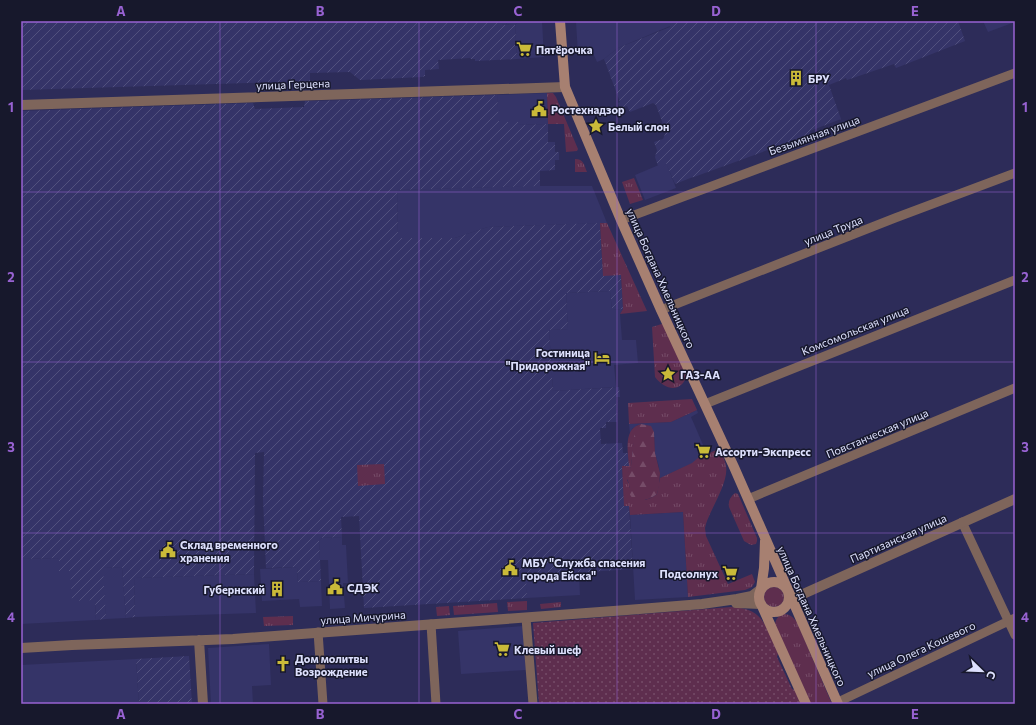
<svg xmlns="http://www.w3.org/2000/svg" width="1036" height="725" font-family="Commissioner,sans-serif">
<style>
.built{fill:#353468}
.industrial{fill:url(#industrial-furrows)}
.grass{fill:url(#grass-tufts)}
.forest{fill:url(#forest-firs)}
.park{fill:url(#park-dots)}
.lines{fill:none;stroke-linecap:round;stroke-linejoin:round}
.minor{stroke:#7e655b;stroke-width:9}
.tertiary{stroke:#7e655b;stroke-width:10}
.secondary{stroke:#a78071;stroke-width:10}
.grid{fill:none;stroke:#9862d2;stroke-width:1;stroke-opacity:0.55}
.labels{text-anchor:middle;dominant-baseline:central;stroke-width:3;stroke-linejoin:round;paint-order:stroke}
.poi-label{font-size:11px;font-weight:bold;fill:#dde0fd;stroke:#17182c;text-anchor:start}
.street-label{font-size:11px;fill:#dde0fd;stroke:#17182c}
.neatline{fill:none;stroke:#9862d2;stroke-width:1.5}
.grid-label{font-size:13px;text-anchor:middle;font-weight:bold;fill:#9862d2}
</style>
<defs>
<pattern id="industrial-furrows" width="10" height="10" patternUnits="userSpaceOnUse"><rect width="10" height="10" fill="#353468"/><path d="M-1 1l2-2M0 10L10 0M9 11l2-2" fill="none" stroke="#52517e"/></pattern>
<pattern id="grass-tufts" width="24" height="20" patternUnits="userSpaceOnUse"><rect width="24" height="20" fill="#5e2e4e"/><path d="M3 7l-1-3M5 7V3M7 7l1-3M15 17l-1-3M17 17v-4M19 17l1-3" fill="none" stroke="#754c68"/></pattern>
<pattern id="forest-firs" width="22" height="20" patternUnits="userSpaceOnUse"><rect width="22" height="20" fill="#5e2e4e"/><path d="M5 1l3.5 6h-7zM16 11l3.5 6h-7z" fill="#754c68"/></pattern>
<pattern id="park-dots" width="8" height="8" patternUnits="userSpaceOnUse"><rect width="8" height="8" fill="#5e2e4e"/><path d="M2 2h.1M6 6h.1" fill="none" stroke="#754c68" stroke-width="1.8" stroke-linecap="round"/></pattern>
</defs>
<rect width="100%" height="100%" fill="#2d2c59"/>
<path class="built" d="M501 21H542L544 57 517 59 515 24 501 25Z
M587 21 592 22 679 21 670 25V26L618 48 604 59 597 62 592 51 578 54 576 22Z
M983 21H1015V22L988 32Z
M547 93 548 124 518 125V122H498L497 95Z
M666 162 676 188 645 200 635 175Z
M523 186H592L607 223 488 227 455 238H398L397 190Z
M610 291 612 310 623 309 620 314 622 340H636L638 363 614 365 616 387 553 391 549 330 568 329 566 293Z
M697 410 698 413 691 417 707 454 699 457 693 463 660 478 659 467 655 453 654 432 646 425H638L632 429 630 434 629 424 671 422Z
M683 512 688 597 635 600 630 515Z
M342 537V545H346L348 583H343L345 608 330 609 328 560H320L319 538Z
M21 540 22 559 59 558 95 600 96 620 21 624Z
M122 567 126 618 106 619 102 568Z
M297 567 298 582 321 581 322 606 300 607 299 599 262 601 260 569Z
M579 572 580 595 527 598 525 576Z
M254 574 256 613 135 617 134 578Z
M523 626 526 670 461 674 458 631Z
M269 644 271 685 252 686 253 704H211L208 648Z
M136 659 139 704H21V665Z"/>
<path class="industrial" d="M21 21H501L502 25 515 24 517 59 475 61V59H471L470 58 438 60 439 69 425 70V76L422 77 360 80 350 72 310 73V81L21 90Z
M679 21H958L965 41 896 68 894 64 847 80 846 78 829 85 841 119 810 131 811 134 806 136 694 177H693L675 184 666 163 658 166 655 157 657 150 654 142 663 139 666 132 656 105 653 103 630 112 627 106 620 108 618 103 620 102 604 59 618 48 670 27 669 25Z
M497 95 499 122H518V125L548 124V142H555V152H559V160H555V170L540 171V186L397 190 398 238H455L488 227 600 223 603 275 621 274 623 309 612 310 610 291 566 293 568 329 549 330 553 391 619 387 620 397H616L617 422H606V428H600L601 444 622 443 623 453H628L629 466H622L625 506H629L633 569 526 576 527 598 364 608 359 516 341 517 342 537 319 538 321 581 298 582 297 567 266 568 263 499 264 452 255 453 254 574 134 578 135 617 126 618 122 567 103 568 106 619 96 620 95 600 72 601 70 571H59V558L22 559 21 111 253 103 255 109 304 107 305 101H315Z
M189 656 192 704H139L136 659Z"/>
<path class="grass" d="M547 93H553L556 97 578 149 577 151 566 152 564 124H548Z
M575 159C584 159 584 165 587 172H575Z
M634 178 643 200 630 204 622 182Z
M600 223H607L647 311 620 314 623 309 621 275 603 276Z
M665 323 687 375C681 394 665 390 655 377L652 327Z
M692 399 697 410 671 422 629 424 628 403Z
M636 426 631 466 630 470 628 472 627 480 629 484V489L645 500 651 498 657 494 660 478 692 463 699 457 719 449C722 454 725 460 726 466 729 482 711 508 706 524L705 528 706 536 728 584 752 574 755 582 752 587 745 590 688 597 683 512 630 515 629 506H624L622 466H629C628 454 624 433 636 426Z
M384 464 385 484 358 486 357 465Z
M735 493 738 494 757 538V541L756 544 751 545 744 541 729 507C728 501 730 497 735 493Z
M764 597a10 10 0 1 1 20 0a10 10 0 1 1-20 0Z
M527 601V610L508 611 507 602Z
M561 602V607L541 609 540 604Z
M497 603 498 612 454 615 453 606Z
M449 606 450 615 437 616 436 607Z
M783 614C790 614 793 617 797 622L832 704H811L775 626C775 620 778 616 783 614Z
M293 616V625L264 626 263 617Z"/>
<path class="forest" d="M641 424 651 426 654 432 655 453 660 473 659 486 657 494 651 498 638 502C634 500 630 496 629 492 628 488 630 489 629 485 629 481 626 479 626 475 627 472 630 470 631 466L635 428 636 426Z"/>
<path class="park" d="M731 607C764 608 766 627 778 653L777 657 792 689 795 690 802 704H539L533 623Z"/>
<g class="lines">
<path class="minor" d="M621 220 1015 73
M661 310 895 218 1015 173
M705 404 1015 280
M748 499 1015 388
M962 522 1015 635
M526 618 533 704
M431 624 436 704
M318 632 323 704
M838 702 1015 618"/>
<path class="tertiary" d="M21 105 565 87
M792 599 1015 499
M736 603 761 604
M199 640 203 704
M21 648 72 645 233 639 627 610 702 604 737 599 752 596 761 589"/>
<path class="secondary" d="M560 21 565 87 621 220 661 310 734 467 838 704
M759 597a15 15 0 1 1 30 0a15 15 0 1 1-30 0Z
M761 589 764 568 765 541
M761 604 806 704"/>
</g>
<path class="grid" d="M220 21V704M419 21V704M617 21V704M816 21V704M21 192H1015M21 362H1015M21 533H1015"/>
<defs>
<symbol id="supermarket-bare" viewBox="-9 -9 18 18"><path d="M-6-5.5h2.5l.6 2H6L4.5 2H-2.5L-4.4-4H-6ZM-1.5 3.2a1.3 1.3 0 1 0 .1 0ZM3 3.2a1.3 1.3 0 1 0 .1 0Z" fill="#caba39" stroke="#17182c" stroke-width="2.5" paint-order="stroke"/></symbol>
<symbol id="building-bare" viewBox="-9 -9 18 18"><path d="M-4-6H4V6H1V3H-1V6H-4ZM-2.5-4.3h1.7v1.8h-1.7ZM.8-4.3h1.7v1.8H.8ZM-2.5-1h1.7V.8h-1.7ZM.8-1h1.7V.8H.8Z" fill="#caba39" stroke="#17182c" stroke-width="2.5" paint-order="stroke"/></symbol>
<symbol id="civic-bare" viewBox="-9 -9 18 18"><path d="M-.6-6.5H3V-4.5H.6V-3L4-1V1h2V6H-6V1h2V-1L-.6-3ZM-1.2 2.5V6h2.4V2.5Z" fill="#caba39" stroke="#17182c" stroke-width="2.5" paint-order="stroke"/></symbol>
<symbol id="sight-bare" viewBox="-9 -9 18 18"><path d="M0-6L1.8-2.2L6-1.7L2.9 1.2L3.7 5.4L0 3.3L-3.7 5.4L-2.9 1.2L-6-1.7L-1.8-2.2Z" fill="#caba39" stroke="#17182c" stroke-width="2.5" paint-order="stroke"/></symbol>
<symbol id="hotel-bare" viewBox="-9 -9 18 18"><path d="M-6-4.5h1.5V1H6V5H4.5V3h-9V5H-6ZM-4 0a1.8 1.8 0 1 1 3.6 0ZM.5 0V-2.5h3Q6-2.5 6 0Z" fill="#caba39" stroke="#17182c" stroke-width="2.5" paint-order="stroke"/></symbol>
<symbol id="church-bare" viewBox="-9 -9 18 18"><path d="M-1.2-6h2.4v3.5h3.3v2.4h-3.3V6h-2.4V-.1h-3.3v-2.4h3.3Z" fill="#caba39" stroke="#17182c" stroke-width="2.5" paint-order="stroke"/></symbol>
</defs>
<g fill-rule="evenodd">
<use href="#supermarket-bare" x="513" y="38" width="22" height="22"/>
<use href="#building-bare" x="785" y="67" width="22" height="22"/>
<use href="#civic-bare" x="528" y="98" width="22" height="22"/>
<use href="#sight-bare" x="585" y="115" width="22" height="22"/>
<use href="#hotel-bare" x="591" y="347" width="22" height="22"/>
<use href="#sight-bare" x="657" y="363" width="22" height="22"/>
<use href="#supermarket-bare" x="692" y="440" width="22" height="22"/>
<use href="#civic-bare" x="157" y="539" width="22" height="22"/>
<use href="#civic-bare" x="499" y="557" width="22" height="22"/>
<use href="#supermarket-bare" x="719" y="562" width="22" height="22"/>
<use href="#civic-bare" x="324" y="576" width="22" height="22"/>
<use href="#building-bare" x="266" y="578" width="22" height="22"/>
<use href="#supermarket-bare" x="491" y="638" width="22" height="22"/>
<use href="#church-bare" x="272" y="653" width="22" height="22"/>
</g>
<g class="labels">
<g class="poi-label">
<text x="536" y="49">Пятёрочка</text>
<text x="808" y="78">БРУ</text>
<text x="551" y="109">Ростехнадзор</text>
<text x="608" y="126">Белый слон</text>
<text x="590" y="352" text-anchor="end">Гостиница<tspan x="590" dy="13">"Придорожная"</tspan></text>
<text x="680" y="374">ГАЗ-АА</text>
<text x="715" y="451">Ассорти-Экспресс</text>
<text x="180" y="544">Склад временного<tspan x="180" dy="13">хранения</tspan></text>
<text x="522" y="562">МБУ "Служба спасения<tspan x="522" dy="13">города Ейска"</tspan></text>
<text x="718" y="573" text-anchor="end">Подсолнух</text>
<text x="347" y="587">СДЭК</text>
<text x="265" y="589" text-anchor="end">Губернский</text>
<text x="514" y="649">Клевый шеф</text>
<text x="295" y="658">Дом молитвы<tspan x="295" dy="13">Возрождение</tspan></text>
</g>
<g class="street-label">
<text transform="translate(293 84) rotate(-2)">улица Герцена</text>
<text transform="translate(814 135) rotate(-20)">Безымянная улица</text>
<text transform="translate(833 230) rotate(-22)">улица Труда</text>
<text transform="translate(661 278) rotate(66)">улица Богдана Хмельницкого</text>
<text transform="translate(855 330) rotate(-22)">Комсомольская улица</text>
<text transform="translate(877 433) rotate(-23)">Повстанческая улица</text>
<text transform="translate(898 538) rotate(-24)">Партизанская улица</text>
<text transform="translate(812 616) rotate(66)">улица Богдана Хмельницкого</text>
<text transform="translate(363 617) rotate(-4)">улица Мичурина</text>
<text transform="translate(921 649) rotate(-25)">улица Олега Кошевого</text>
</g>
</g>
<rect width="1036" height="725" fill="none" stroke="#17182c" stroke-width="44"/>
<g transform="translate(982 671) rotate(113)" stroke="#17182c" stroke-width="3" paint-order="stroke">
<path d="M0-3L7 15L0 10L-7 15Z" fill="#dde0fd"/>
<text y="-6" font-size="11" font-weight="bold" text-anchor="middle" fill="#dde0fd">С</text>
</g>
<rect x="22" y="22" width="992" height="681" class="neatline"/>
<g class="grid-label">
<text x="121" y="16">A</text>
<text x="320" y="16">B</text>
<text x="518" y="16">C</text>
<text x="716" y="16">D</text>
<text x="915" y="16">E</text>
<text x="11" y="112">1</text>
<text x="1025" y="112">1</text>
<text x="11" y="282">2</text>
<text x="1025" y="282">2</text>
<text x="11" y="452">3</text>
<text x="1025" y="452">3</text>
<text x="11" y="622">4</text>
<text x="1025" y="622">4</text>
<text x="121" y="719">A</text>
<text x="320" y="719">B</text>
<text x="518" y="719">C</text>
<text x="716" y="719">D</text>
<text x="915" y="719">E</text>
</g>
</svg>
